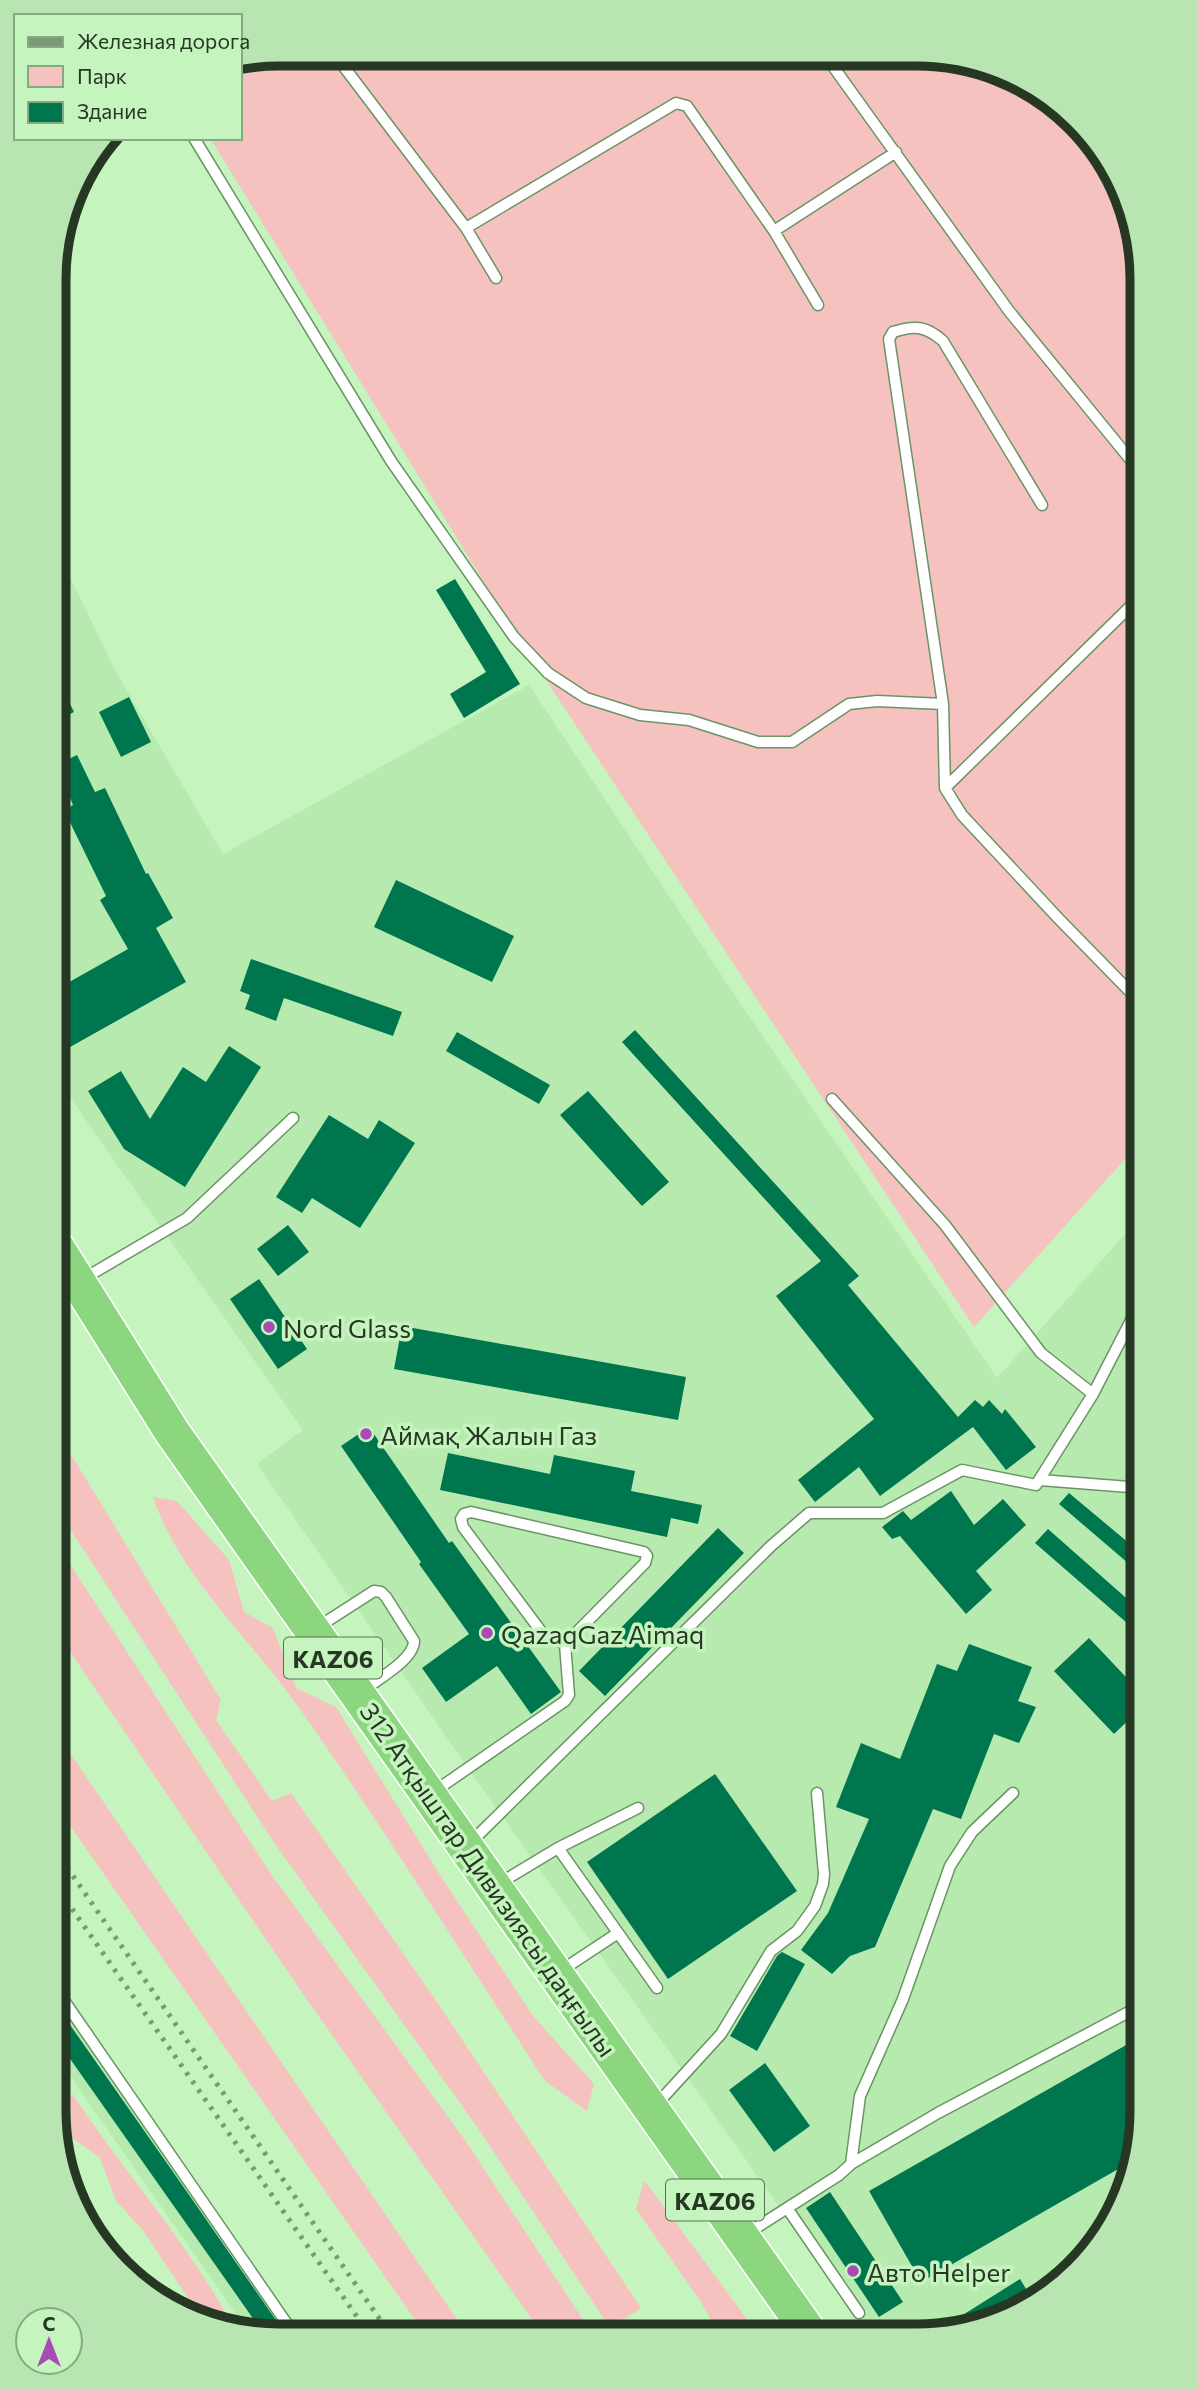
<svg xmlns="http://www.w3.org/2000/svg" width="1197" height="2390" font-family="Commissioner,sans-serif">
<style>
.built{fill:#b7eaaf}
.green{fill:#f5c2c0}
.building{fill:#00764e}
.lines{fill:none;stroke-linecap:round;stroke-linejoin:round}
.lane-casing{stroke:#6a9464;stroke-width:13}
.highway-casing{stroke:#fff;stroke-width:38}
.lane{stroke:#fff;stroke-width:10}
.highway{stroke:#8bd67f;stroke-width:35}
.rail{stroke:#7a9a75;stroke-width:5;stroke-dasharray:3.5 7;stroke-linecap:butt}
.poi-dot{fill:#a74cb7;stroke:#c6f4bf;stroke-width:2.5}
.labels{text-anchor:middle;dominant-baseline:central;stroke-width:7;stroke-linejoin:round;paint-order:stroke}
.shield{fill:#c6f4bf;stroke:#567052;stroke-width:2}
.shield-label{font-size:24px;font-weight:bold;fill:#263824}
.poi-label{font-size:26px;fill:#263824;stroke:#c6f4bf;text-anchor:start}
.street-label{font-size:26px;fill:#263824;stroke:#c6f4bf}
.rim{fill:none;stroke:#263824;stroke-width:9}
</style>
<rect width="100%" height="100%" fill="#c6f4bf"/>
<path class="built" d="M56 548 115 670 223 854 529 685 740 1003 997 1378 1142 1215V2126L1126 2196 1096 2248 1043 2298 990 2324 918 2336H871L472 1774 257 1464 303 1430 55 1076Z
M54 1986 294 2334H250L54 2053Z"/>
<path class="green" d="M279 54 961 59 1066 110 1131 207 1143 279V1139L974 1327 524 647 210 138H240V62Z
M67 1448 221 1700 216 1720 272 1801 291 1793 437 2002 641 2308 610 2328 480 2131 275 1844 55 1506V1451Z
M153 1497 177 1501 229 1560 244 1612 273 1628 296 1688 336 1707 438 1872 533 2016 594 2084 587 2111 545 2081C463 1955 383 1827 297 1705 249 1637 180 1577 153 1497Z
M55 1541 271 1874 467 2143 593 2335H543L301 1991 77 1662 55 1628Z
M55 1731 467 2334H425L55 1804Z
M73 2095C125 2173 188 2243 233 2326L226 2327 210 2322 196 2310 142 2229 116 2201 100 2158 64 2132 54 2104Z
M644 2180 744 2315 756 2335H720L699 2299 636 2209Z"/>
<path class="building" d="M455 579 520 684 464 718 450 694 486 672 436 590Z
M56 675 74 712 56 721Z
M129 697 151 742 121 757 99 712Z
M77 755 95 792 105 788 146 874 148 873 173 918 156 928 186 982 63 1051 55 1038V990L128 949 100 900 106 896 64 810 73 805 56 765Z
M396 880 514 936 492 982 374 927Z
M251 959 402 1012 393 1036 284 998 276 1021 245 1009 250 995 240 991Z
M635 1030 859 1276 848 1285 958 1417 975 1400 983 1407 989 1400 1002 1414 1005 1409 1036 1447 1006 1470 973 1427 880 1496 859 1467 815 1502 798 1480 874 1419 776 1296 821 1261 622 1042Z
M457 1032 550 1085 539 1104 446 1051Z
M229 1046 261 1067 185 1187 124 1149 88 1091 121 1071 150 1119 183 1067 206 1082Z
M588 1091 669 1182 642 1206 560 1115Z
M329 1115 368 1139 379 1120 415 1143 360 1228 312 1198 302 1213 276 1197Z
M288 1225 309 1252 278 1276 257 1249Z
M259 1279 307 1349 278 1369 230 1299Z
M402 1326 686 1377 678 1420 394 1369Z
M369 1427 449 1543 452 1541 561 1692 531 1714 497 1666 446 1702 422 1668 469 1634 419 1564 421 1562 341 1446Z
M448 1453 550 1474 554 1455 635 1471 631 1491 702 1505 698 1524 671 1518 667 1537 440 1490Z
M951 1491 974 1525 1003 1499 1026 1525 976 1571 992 1590 966 1614 900 1536 892 1539 882 1527 903 1511 911 1520Z
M1069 1493 1142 1554V1575L1059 1504Z
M718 1528 744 1553 605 1696 579 1671Z
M1048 1529 1142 1612V1636L1035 1543Z
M1089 1638 1142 1694V1707L1114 1734 1054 1671Z
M969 1644 1032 1667 1018 1701 1036 1707 1019 1743 994 1734 961 1819 933 1809 875 1947 850 1956 832 1974 801 1950 828 1913 869 1819 836 1807 861 1743 900 1759 937 1664 957 1671Z
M715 1774 797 1891 668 1979 587 1862Z
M782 1952 805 1964 757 2051 730 2036 777 1956Z
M54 2002 178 2179 280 2326 264 2334 54 2036Z
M1142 2036V2126L1134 2160 921 2282 869 2191Z
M765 2063 810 2126 774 2152 729 2090Z
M830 2192 903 2302 879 2317 806 2208Z
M1020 2279 1034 2302 990 2324 934 2333Z"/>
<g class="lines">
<defs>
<path id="lane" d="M335 55 466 228
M827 58 1009 311 1143 475
M194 138 391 461 514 637 548 673 586 698 640 715 689 720 758 742H792L849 704 877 701 943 704
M496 278 466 228 676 103 687 106 774 231
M818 305 774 231 896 152
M1042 505 943 341C926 326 915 325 893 332L889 339 943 704 945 788 962 815 1058 918 1143 1005
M945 788 1143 594
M55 932H63
M832 1099 945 1225 1041 1353 1093 1394
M83 1279 187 1218 293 1118
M1040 1480 1142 1488
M318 1627 374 1591 381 1592 386 1597 414 1641C414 1660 376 1680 361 1692
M432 1793 565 1701 569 1695 565 1644 645 1563 647 1556 644 1552 471 1512 464 1514 461 1519 463 1527 543 1634 565 1644
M471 1842 771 1546 809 1513H883L962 1470 1036 1485 1093 1394 1142 1299
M558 1848 657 1988
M500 1883 558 1848 638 1808
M562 1970 618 1933
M54 1986 294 2334
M657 2104 721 2034 771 1951 797 1931 815 1906 823 1884 824 1874 817 1793
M851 2164 938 2113 1142 2005
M787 2208 859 2313
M748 2233 839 2175 851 2164 860 2096 903 1999 950 1866 972 1832 1013 1793"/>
<path id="highway" d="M55 1245 172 1432 811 2335"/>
</defs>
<use href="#lane" class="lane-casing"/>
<use href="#highway" class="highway-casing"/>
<use href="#lane" class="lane"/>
<use href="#highway" class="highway"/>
<path class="rail" d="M55 1850 390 2334
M54 1883 369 2334"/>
</g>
<g class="poi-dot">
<circle cx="269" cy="1327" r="7"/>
<circle cx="366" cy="1434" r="7"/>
<circle cx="487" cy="1633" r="7"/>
<circle cx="853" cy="2271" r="7"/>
</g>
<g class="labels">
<g class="shield">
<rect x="284" y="1637.5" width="98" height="41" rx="5"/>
<rect x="666" y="2179.5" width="98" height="41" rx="5"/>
</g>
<g class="shield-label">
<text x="333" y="1658">KАZ06</text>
<text x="715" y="2200">KАZ06</text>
</g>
<g class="poi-label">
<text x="283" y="1327">Nord Glass</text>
<text x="380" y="1434">Аймақ Жалын Газ</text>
<text x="501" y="1633">QazaqGaz Aimaq</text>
<text x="867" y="2271">Авто Helper</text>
</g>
<g class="street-label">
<text transform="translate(489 1879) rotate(55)">312 Атқыштар Дивизиясы даңғылы</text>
</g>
</g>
<path d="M0 0H1197V2390H0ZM279 66H917A213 213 0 0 1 1130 279V2111A213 213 0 0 1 917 2324H279A213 213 0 0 1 66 2111V279A213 213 0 0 1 279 66Z" fill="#b9e5b3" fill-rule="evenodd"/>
<path class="rim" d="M279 66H917A213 213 0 0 1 1130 279V2111A213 213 0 0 1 917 2324H279A213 213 0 0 1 66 2111V279A213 213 0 0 1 279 66Z"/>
<rect x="14" y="14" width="228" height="126" fill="#c6f4bf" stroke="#86a981" stroke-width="2"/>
<rect x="28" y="37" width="35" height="10" fill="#7a9a75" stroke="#86a981" stroke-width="2"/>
<text x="77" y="49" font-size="21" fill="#263824">Железная дорога</text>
<rect x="28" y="66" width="35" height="21" fill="#f5c2c0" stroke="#86a981" stroke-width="2"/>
<text x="77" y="84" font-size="21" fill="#263824">Парк</text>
<rect x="28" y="102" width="35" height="21" fill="#00764e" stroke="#86a981" stroke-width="2"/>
<text x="77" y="119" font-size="21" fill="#263824">Здание</text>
<g transform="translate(49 2341)"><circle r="33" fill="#c6f4bf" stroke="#86a981" stroke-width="2"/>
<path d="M0-5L12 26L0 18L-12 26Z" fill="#a74cb7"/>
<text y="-10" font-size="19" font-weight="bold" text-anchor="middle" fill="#263824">С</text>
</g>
</svg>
